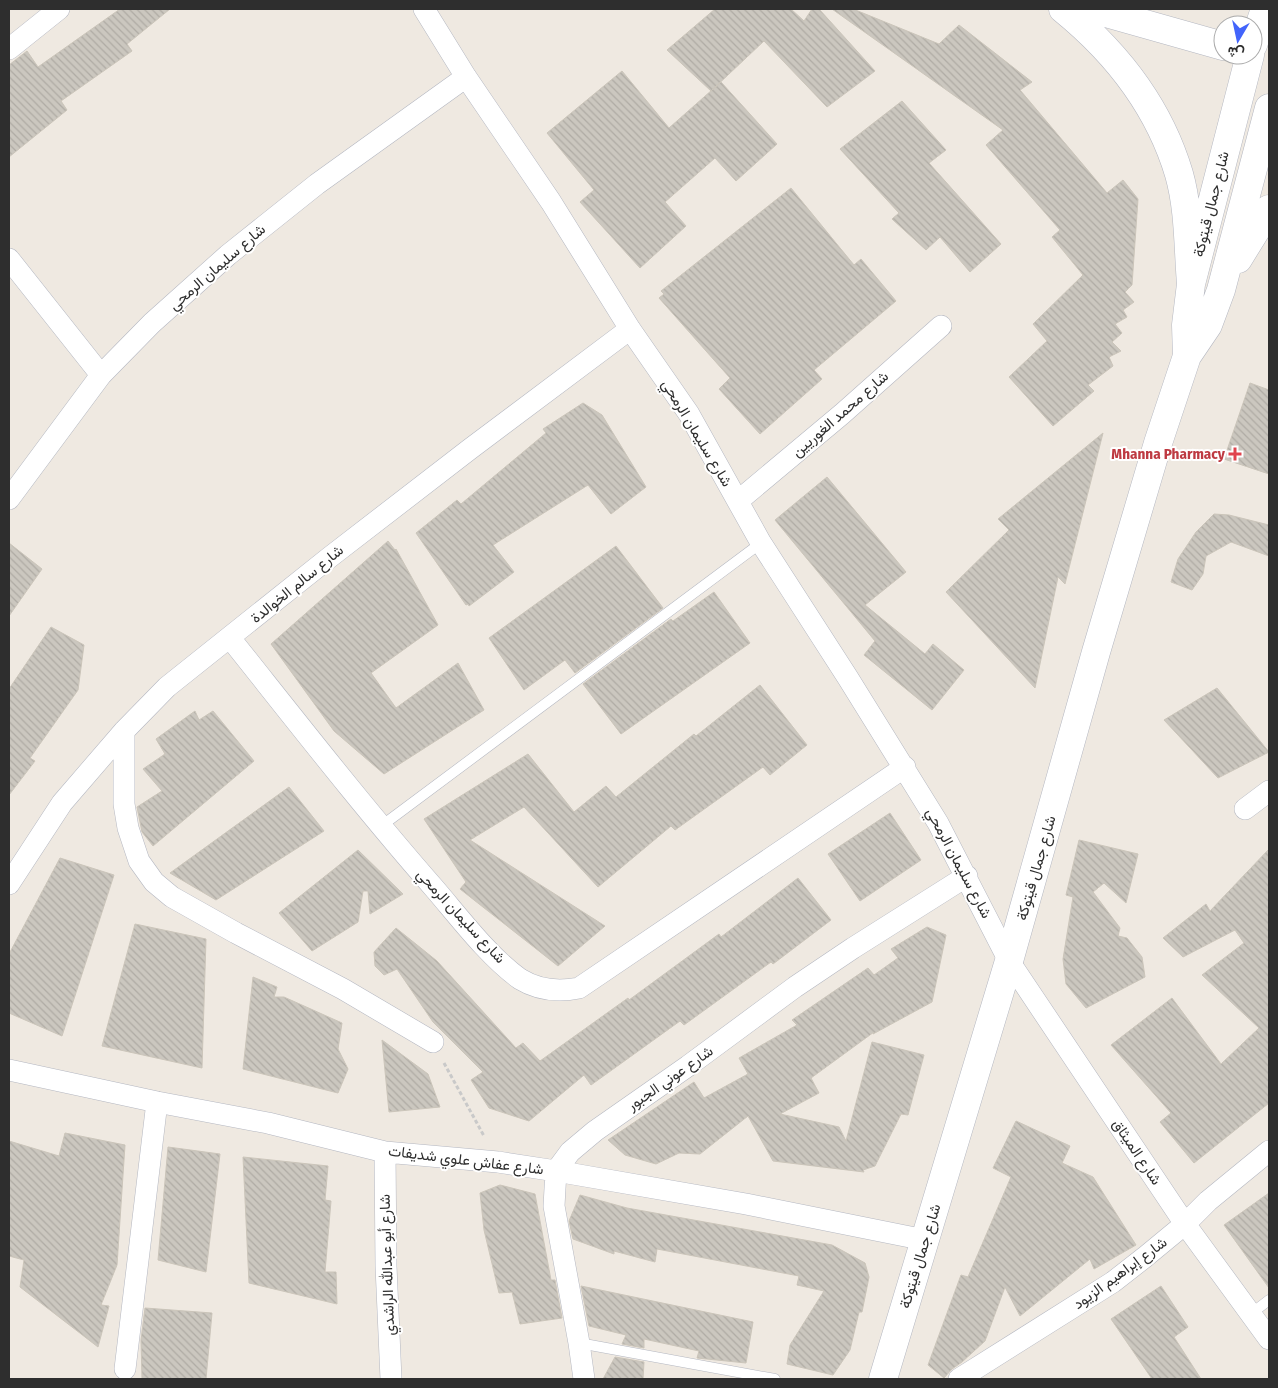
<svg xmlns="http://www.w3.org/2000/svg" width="1278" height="1388" font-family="'Fira Sans Condensed',Vazirmatn,sans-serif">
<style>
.building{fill:url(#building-back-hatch);stroke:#cbc5ba}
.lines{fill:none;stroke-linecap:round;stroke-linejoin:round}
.lane-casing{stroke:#b4b7c1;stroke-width:11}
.street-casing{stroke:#b4b7c1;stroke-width:22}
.secondary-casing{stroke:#b4b7c1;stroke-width:29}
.path{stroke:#c9c9c9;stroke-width:3;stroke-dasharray:4 2.5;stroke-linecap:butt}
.lane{stroke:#fff;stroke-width:10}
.street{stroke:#fff;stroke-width:21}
.secondary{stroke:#fff;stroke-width:28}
.health-dot{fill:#e0444e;stroke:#fff;stroke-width:2}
.labels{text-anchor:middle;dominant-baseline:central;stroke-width:4;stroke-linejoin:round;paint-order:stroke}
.street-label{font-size:15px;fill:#2e2e2e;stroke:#fff}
.health-label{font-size:15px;font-weight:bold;fill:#be3a42;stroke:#fff;text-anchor:end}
</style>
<defs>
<pattern id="building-back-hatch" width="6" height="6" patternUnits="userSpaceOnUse" patternTransform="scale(1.25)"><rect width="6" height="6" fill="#cbc7bf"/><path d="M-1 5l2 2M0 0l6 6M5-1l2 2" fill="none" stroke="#afaba4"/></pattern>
</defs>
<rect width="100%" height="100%" fill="#efe9e1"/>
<path class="building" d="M120 9H170L127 44 132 51 61 101 67 110 9 157V65L27 51 38 67Z
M715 9H791L804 21 812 9H819L875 71 827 107 764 41 711 91 667 50Z
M832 9H853L939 44 959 25 1032 82 1020 90 1107 193 1123 180 1138 199 1132 285 1125 292 1134 302 1123 310 1127 317 1115 324 1122 333 1112 342 1121 351 1109 357 1113 366 1088 385 1094 391 1053 426 1009 377 1047 341 1033 324 1083 275 1052 237 1060 230 986 145 1003 130Z
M622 71 669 128 721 82 777 144 736 181 715 158 665 202 686 226 640 268 580 202 594 190 547 133Z
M902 101 946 150 929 163 1001 244 970 272 940 237 926 250 892 219 899 213 840 149Z
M791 188 854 265 861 259 896 301 814 370 822 379 760 434 719 389 730 378 659 298 664 294 661 291Z
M1250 383 1269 390V474L1224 459Z
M583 403 602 415 646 487 611 514 588 485 493 545 514 572 469 606 468 604 466 605 416 533 457 500 461 504 546 433 543 429Z
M1103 433 1065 584 1058 577 1035 688 946 592 1009 530 998 519Z
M827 477 906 572 865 605 925 654 933 644 964 670 932 710 864 655 875 641 775 520Z
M1214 514 1229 515 1269 525V556L1231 542 1206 556 1203 574 1192 590 1171 582 1178 559 1196 532Z
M388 541 395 550 396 549 438 625 371 673 396 708 458 663 484 710 384 774 334 731 271 644Z
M9 543 42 569 9 616Z
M616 546 663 608 575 673 565 660 524 690 489 638Z
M714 592 750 643 621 734 583 684 671 619 673 621Z
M51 627 84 645 78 690 30 758 35 761 9 795V689Z
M760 685 807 745 770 775 763 767 675 830 671 826 598 887 524 807 470 840 605 926 558 966 460 889 466 882 424 819 528 754 574 812 606 786 616 797 694 734 696 736Z
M1217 688 1269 752 1218 778 1164 720Z
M195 711 199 720 213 711 254 761 153 846 142 832 137 807 162 791 143 769 165 754 156 739Z
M289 787 324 831 216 900 170 873Z
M890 813 921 860 860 901 828 854Z
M1079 840 1138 854 1126 903 1104 883 1093 892 1120 928 1118 936 1127 938 1142 957 1145 977 1086 1008 1066 984 1063 959 1073 897 1066 895Z
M1269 849V1103L1194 1163 1160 1122 1171 1113 1111 1045 1172 998 1221 1064 1259 1028 1202 975 1244 943 1235 930 1183 957 1163 938 1206 904 1210 911Z
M358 850 403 894 370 914 368 891H363L358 922 312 951 279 913Z
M60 858 114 875 62 1036 9 1013V954Z
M798 878 831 920 773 964 771 962 684 1025 680 1021 591 1085 584 1075 529 1121 489 1108 471 1080 483 1072 433 1022 397 969 384 975 375 966 374 952 396 928 437 961 516 1048 523 1043 540 1061 628 998 629 1000 719 934 721 937Z
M135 924 206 939 202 1068 102 1046Z
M927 927 946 935 932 1002 873 1034 874 1032 811 1078 819 1093 780 1114 839 1127 846 1141 872 1042 924 1055 908 1115 901 1114 875 1166 863 1170 864 1172 773 1161 748 1116 700 1154 679 1153 656 1164 625 1155 608 1140 694 1082 704 1098 748 1074 739 1058 797 1025 792 1020 868 968 874 975 898 958 891 949Z
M253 977 277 987 274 997H284L342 1023 338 1049 348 1069 338 1093 243 1069Z
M382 1040 428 1074 440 1107 389 1112Z
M1016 1121 1070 1146 1062 1163 1093 1177 1136 1245 1094 1269 1090 1259 1020 1316 1005 1287 985 1341 962 1362 952 1369 944 1378 928 1365 961 1275 968 1277 1011 1177 993 1168Z
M65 1133 125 1145 117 1265 101 1305 109 1306 98 1347 20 1287 24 1260 9 1256V1141L59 1156Z
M168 1147 220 1154 206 1272 158 1260Z
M243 1157 328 1166 325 1200 331 1201 325 1272H336L337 1304 249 1283Z
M500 1185 535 1194 551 1280H555L562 1318 520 1324 512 1292 499 1293 484 1230 480 1193Z
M1269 1193V1288L1224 1225Z
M580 1195 627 1208 832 1245 865 1263 869 1277 862 1312H859L850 1350 833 1375 787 1364 790 1345 824 1291 797 1285 799 1276 657 1249 655 1262 614 1251V1254L573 1239 569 1221Z
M581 1286 753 1322 746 1363 697 1358 699 1351 644 1339V1348L622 1344 626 1335 589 1326Z
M1161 1286 1188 1327 1174 1337 1201 1379H1152L1111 1319Z
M145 1308 212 1313 206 1379H142L141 1340Z
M615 1357 644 1362 643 1379H603Z"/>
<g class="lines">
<defs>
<path id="lane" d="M380 827 761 543
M1252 1313 1269 1300
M579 1343 775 1379"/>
<path id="street" d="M424 9 466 77 551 202 630 329 689 414 761 543 848 678 938 823 1009 961 1185 1224 1269 1339
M9 49 59 9
M9 259 101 375
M9 499 101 375 152 323 228 255 317 184 466 77
M738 501 842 414 941 326
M230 638C297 722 363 807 434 888 459 917 489 957 520 979 538 990 559 992 579 988L905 767
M124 731V804L128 828 139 861 154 882 172 897 236 933 343 989 433 1042
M1245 809 1269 791
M9 884 62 803 124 731 167 687 330 557 470 449 630 329
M9 1070 157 1102 268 1123 385 1152 498 1162 556 1171 746 1204 925 1240
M385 1152 386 1266 391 1379
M125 1369 157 1102
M584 1379 579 1343 554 1206 556 1171 570 1152 595 1131 688 1066 795 987 853 948 967 876
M959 1379 1113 1282 1145 1257 1185 1224 1208 1201 1269 1151"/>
<path id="secondary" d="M1063 9C1117 53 1159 107 1179 174 1189 209 1188 248 1191 284
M1092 9 1223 46
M1253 45 1265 9
M1238 259 1269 209
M1187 356 1186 325 1191 284 1250 55
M883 1379 1009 961 1096 652 1158 443 1187 356 1208 325 1221 290 1269 108"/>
</defs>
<use href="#lane" class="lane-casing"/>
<use href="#street" class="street-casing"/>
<use href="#secondary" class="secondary-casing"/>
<path class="path" d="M444 1063 484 1136"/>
<use href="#lane" class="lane"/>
<use href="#street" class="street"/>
<use href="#secondary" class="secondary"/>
</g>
<path class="health-dot" d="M1232.5 446.5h5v5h5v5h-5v5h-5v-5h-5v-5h5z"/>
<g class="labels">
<g class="street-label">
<text transform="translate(1211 204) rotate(-76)">شارع جمال قيتوكة</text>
<text transform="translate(217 267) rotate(-41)">شارع سليمان الرمحي</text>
<text transform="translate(840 414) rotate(-41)">شارع محمد الغوريين</text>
<text transform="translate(697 433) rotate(59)">شارع سليمان الرمحي</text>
<text transform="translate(297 584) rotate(-39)">شارع سالم الخوالدة</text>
<text transform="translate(959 863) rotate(62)">شارع سليمان الرمحي</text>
<text transform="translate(1036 868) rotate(-74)">شارع جمال قيتوكة</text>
<text transform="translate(461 916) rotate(47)">شارع سليمان الرمحي</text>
<text transform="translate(670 1078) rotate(-35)">شارع عوني الجبور</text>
<text transform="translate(1137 1152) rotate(56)">شارع الميثاق</text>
<text transform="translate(466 1160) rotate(7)">شارع عفاش علوي شديفات</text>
<text transform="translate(920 1256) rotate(-73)">شارع جمال قيتوكة</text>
<text transform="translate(387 1265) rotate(-92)">شارع أبو عبدالله الراشدي</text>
<text transform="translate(1120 1273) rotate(-36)">شارع إبراهيم الزيود</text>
</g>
<g class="health-label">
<text x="1225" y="454">Mhanna Pharmacy</text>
</g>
</g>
<rect width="1278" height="1388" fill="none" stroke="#2e2e2e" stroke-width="20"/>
<g transform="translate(1238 40) rotate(189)"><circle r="24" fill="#ffffff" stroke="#ababab"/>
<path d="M0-4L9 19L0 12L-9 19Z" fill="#4264fb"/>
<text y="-8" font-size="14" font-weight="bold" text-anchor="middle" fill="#2e2e2e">ش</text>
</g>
</svg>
